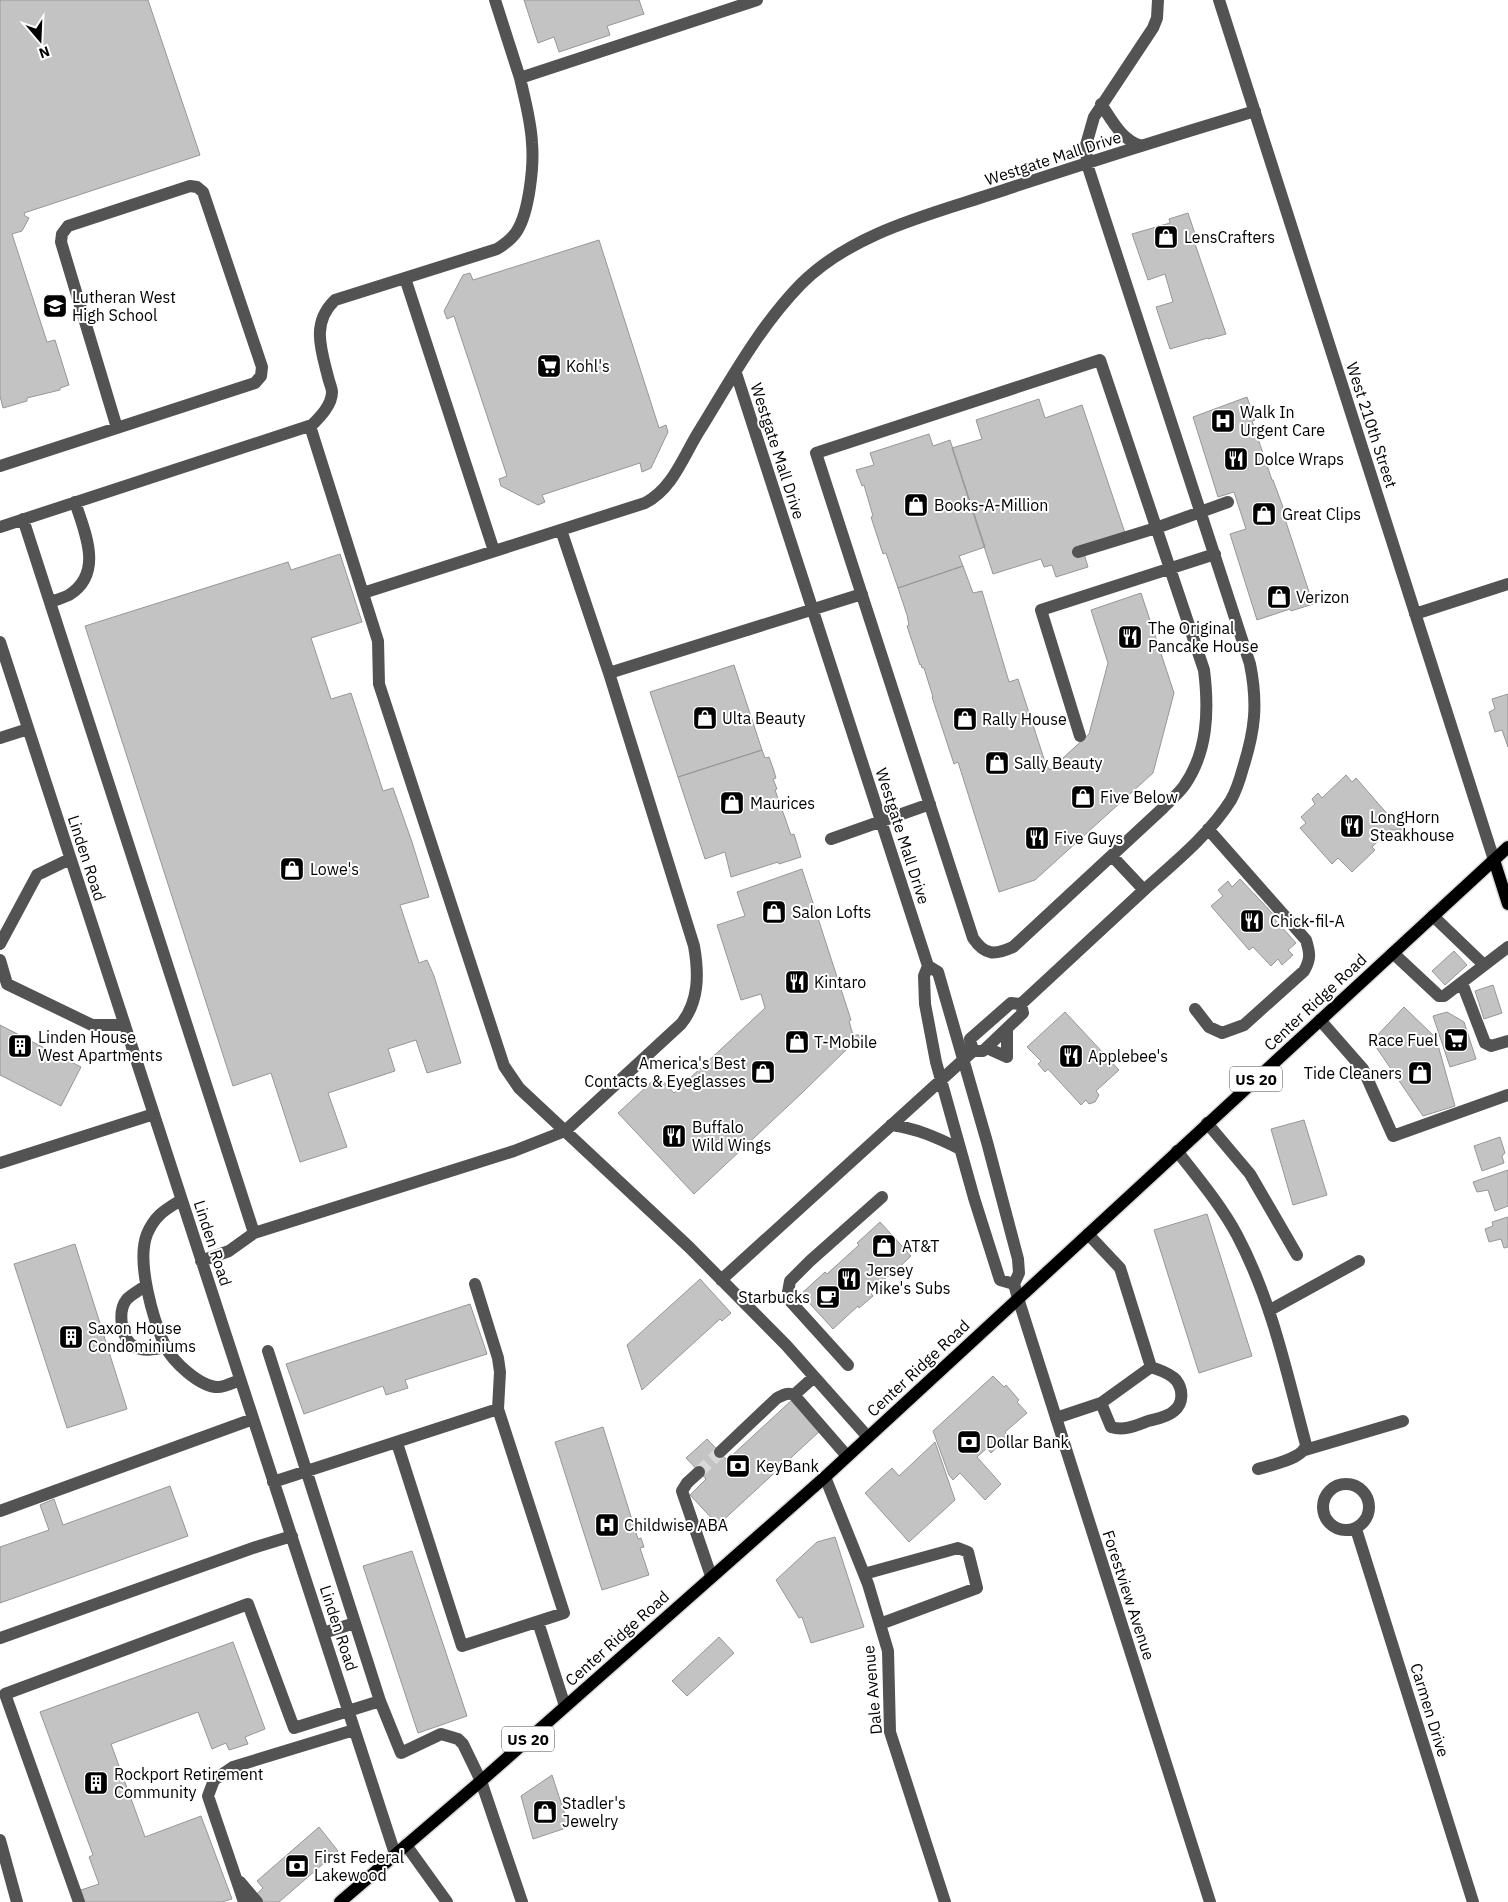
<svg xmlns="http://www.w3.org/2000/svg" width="1508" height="1902" font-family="'IBM Plex Sans',sans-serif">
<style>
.building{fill:#c3c3c3;stroke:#979797}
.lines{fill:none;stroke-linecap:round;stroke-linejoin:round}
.minor-tunnel{stroke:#d9d9d9;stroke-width:12;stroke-dasharray:12 6;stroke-linecap:butt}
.major-casing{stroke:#dbdbdb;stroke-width:15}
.minor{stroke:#535353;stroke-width:12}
.major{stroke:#000;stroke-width:12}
.labels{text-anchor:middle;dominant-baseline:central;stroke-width:4;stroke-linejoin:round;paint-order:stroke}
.shield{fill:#fff;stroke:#4c4c4c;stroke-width:1}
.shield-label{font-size:15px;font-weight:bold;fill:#000}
.street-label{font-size:16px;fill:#000;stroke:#fff}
.poi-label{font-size:16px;fill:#000;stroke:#fff;text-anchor:start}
</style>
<rect width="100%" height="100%" fill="#fff"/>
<path class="building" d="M0 0H148L200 155 24 213 25 216 29 218 22 231 12 234 47 342 55 340 69 385 60 388V390L27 398V401L3 408 0 396Z
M524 0H639L644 14 607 26 610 35 559 52 554 37 538 43Z
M1188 213 1196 237 1193 238 1226 334 1208 339V338L1170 349 1156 307 1173 302 1165 274 1148 280 1132 234 1170 223 1169 219Z
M599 240 659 428 666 425 668 432 651 468 642 472 640 463 542 495 545 502 538 505 501 486 499 479 507 476 454 316 447 319 444 311 463 275 470 273 473 280Z
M1247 397 1255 420 1252 421 1272 480H1273L1287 518 1285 519 1313 604 1291 611 1290 609 1257 620 1230 534 1246 529 1234 492 1218 497 1193 417Z
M1039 399 1045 418 1082 405 1125 533 1082 547 1088 567 1056 577 1052 565 1044 567 1041 559 993 574 952 448 982 439 976 420Z
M929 434 933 446 950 440 985 547 959 556 963 566 898 588 886 553 883 554 871 517 873 516 864 485 862 486 856 470 874 465 870 453Z
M340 554 362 622 311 638 331 699 351 693 383 791 393 788 412 842 429 897 400 905 419 963 427 960 434 976 461 1063 427 1073 416 1040 388 1049 395 1071 328 1093 347 1147 300 1162 271 1073 233 1086 85 626 288 562 291 570Z
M963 566 973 593 982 591 1009 682 1018 679 1046 765 1050 770 1089 734 1108 663 1091 610 1141 593 1174 693 1153 773 1035 880 999 892 958 762 954 764 932 697H933L924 668H922L921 664 920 665 907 626 909 625 907 615 898 588Z
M734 665 762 750 678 777 650 692Z
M1508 694V747L1502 730 1495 732 1489 712 1495 709 1492 699Z
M762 750 765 758 769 757 773 768 776 778 773 779 777 789 775 790 791 835 794 834 801 857 779 864 778 862 731 877 725 852 705 859 678 777Z
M1346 775 1352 782 1356 778 1390 817H1402V830H1390L1372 847 1375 850 1352 872 1338 858 1332 864 1300 828 1306 823 1301 817 1315 804 1312 799 1318 793 1322 798Z
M802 869 851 1020 849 1021 853 1035H859L861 1041 859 1045 854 1047 850 1046 803 1092 694 1194 618 1113 658 1076 674 1093 765 1008 761 994 741 1000 717 925 745 916 737 892Z
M1240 879 1274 915 1272 916 1296 943 1288 950 1293 955 1282 965 1278 959 1271 966 1253 947 1249 950 1211 906 1223 896 1218 890 1228 881 1232 887Z
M1454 951 1467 965 1445 985 1432 971Z
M1493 985 1502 1013 1484 1019 1475 991Z
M1404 1007 1436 1038 1455 1106 1423 1116 1372 1041Z
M1065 1012 1119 1070 1096 1091 1099 1095 1095 1102 1089 1104 1086 1100 1081 1105 1048 1069 1045 1072 1038 1064 1041 1061 1027 1047Z
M1447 1012 1464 1022 1476 1059 1450 1067 1433 1016Z
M0 1025 81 1067 61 1106 0 1075Z
M1304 1120 1327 1195 1293 1205 1271 1129Z
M1500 1137 1505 1153 1502 1156 1504 1163 1482 1171 1474 1146Z
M1508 1170V1206L1495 1211 1488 1190 1477 1192 1473 1182Z
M1207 1214 1252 1356 1199 1373 1154 1230Z
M1508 1217V1247L1504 1248 1501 1239 1489 1242 1485 1229 1493 1226 1492 1222Z
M880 1222 911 1256 889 1277 888 1276 870 1292 873 1296 859 1308 858 1306 833 1329 801 1294 825 1272 827 1274 859 1245 857 1243Z
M75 1244 127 1409 67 1428 14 1264Z
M700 1279 731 1313 722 1321 720 1319 642 1390 627 1345Z
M470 1304 487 1354 405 1380 408 1388 386 1395 383 1386 304 1414 286 1364Z
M993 1376 1004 1387 1006 1385 1019 1400 1017 1402 1027 1413 1005 1432 1009 1436 991 1453 987 1448 977 1457 1001 1484 985 1500 960 1473 953 1480 949 1475 933 1431Z
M793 1399 821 1430 718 1525 690 1495 706 1479 686 1458 707 1439 727 1460Z
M603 1427 638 1539 641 1538 644 1547 640 1548 649 1575 602 1590 555 1442Z
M935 1442 955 1500 909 1542 865 1493 892 1468 899 1476Z
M170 1486 188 1536 0 1603V1547L49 1530 40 1505 54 1499 63 1525Z
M835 1537 864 1627 811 1643 802 1617 799 1618 776 1580 817 1542Z
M412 1551 467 1716 418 1733 363 1566Z
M719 1637 734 1653 687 1696 672 1681Z
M233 1642 265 1729 245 1737 248 1744 229 1750 226 1743 212 1749 198 1712 111 1744 145 1837 201 1816 232 1899 222 1902H82L78 1891 99 1884 89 1857 93 1855 40 1712Z
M552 1775 569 1827 533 1839 521 1796Z
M319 1827 338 1851 279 1902H248L263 1888 257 1881Z"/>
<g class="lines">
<path class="minor-tunnel" d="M699 1472 720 1452"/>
<defs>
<path id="major" d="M1494 860 1508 904
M340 1902 481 1781 825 1477 1508 847"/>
</defs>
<use href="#major" class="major-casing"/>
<path class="minor" d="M495 0 520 78
M1219 0 1494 860
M1101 104C1113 122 1121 139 1141 146
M405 278 494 551
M1100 360 1204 670C1209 710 1208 752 1184 786 1178 794 1170 801 1163 808L1013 947C995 955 985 956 973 938L816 453Z
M736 373 928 966
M310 426 378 641 379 684 504 1066 519 1088 689 1247 786 1345 867 1436
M0 466 255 383 261 376 262 367 203 192 197 187 190 186 68 226 62 234 61 242 117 428
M23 519 254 1233
M0 527 312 425C320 417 332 405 332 392 332 388 329 382 328 377 321 349 311 323 335 300L497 249C505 244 512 239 517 231 529 212 534 166 532 143 531 121 525 100 520 78L757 0
M561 530 609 673 862 594
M1078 552 1156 528 1228 502
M363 593 645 503C674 488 684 454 701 428 731 379 760 326 801 284 855 230 937 213 1007 189 1089 162 1172 136 1255 111
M50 602C56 600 63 598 69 595 104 573 85 533 75 502
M1415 614 1508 584
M0 642 395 1854
M1080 736 1041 610 1215 554
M0 738 28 729
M831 839 930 804
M1112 856 1144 890
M1433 916 1484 965
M0 944 37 875 70 859
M1393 953 1439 996H1444L1508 947
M0 960 7 984 92 1025H125
M1462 983 1485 1043 1491 1046 1508 1041
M1021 1004C1062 966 1103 928 1144 890 1174 863 1209 835 1231 800 1236 791 1240 779 1243 768 1255 730 1258 704 1250 664L1087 164 1086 145 1094 117 1153 28 1157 18 1158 0
M1195 1009 1209 1027 1222 1033 1244 1025 1304 971C1311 959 1310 953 1306 940L1208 829
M1320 1020 1363 1069 1393 1136 1508 1095
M987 1048 1007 1057V1029
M1207 1123 1250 1174 1297 1255
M891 1125C916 1128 938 1138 960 1149
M1177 1151C1198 1178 1221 1205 1237 1235 1272 1301 1287 1374 1306 1445 1303 1459 1271 1465 1258 1469
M0 1163 154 1114
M181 1200C165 1210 155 1215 147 1234 136 1262 153 1319 165 1346 173 1362 200 1387 218 1387 225 1387 234 1382 240 1380
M201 1261 229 1251 254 1233 514 1151 565 1131 681 1024C699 1002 699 974 694 946L609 673
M721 1280 973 1051H983L1023 1013 1021 1004 1011 1003 970 1039 973 1051
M1014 1284 1000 1280 974 1198 936 1062 925 1004 924 976 928 966 938 972 987 1142 1018 1259 1019 1273 1014 1284 1018 1298 1210 1902
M146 1285C140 1290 132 1294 127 1299 117 1311 121 1340 135 1347 144 1352 156 1349 166 1347
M1270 1310 1359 1261
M268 1351 380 1701 401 1753 441 1734 458 1739 463 1744 481 1781 522 1902
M848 1365 791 1302 788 1292 790 1281 810 1261 882 1197
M794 1395 814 1377
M1101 1403 1111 1427C1124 1431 1135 1426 1148 1421 1156 1419 1168 1417 1174 1411 1184 1403 1183 1389 1176 1380 1170 1373 1159 1370 1151 1367
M1056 1418 1101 1403 1151 1367 1120 1268 1088 1234
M397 1443 462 1646 564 1613 498 1409 500 1372 498 1358 475 1284
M1305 1450 1403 1421
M720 1452 777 1398C783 1395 788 1392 794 1395L847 1456
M699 1472 687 1483 682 1491 711 1576
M825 1477 868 1584 888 1651 890 1732 945 1902
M273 1482 498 1409
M1323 1507a23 23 0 1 1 46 0a23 23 0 1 1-46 0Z
M0 1511 253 1419
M1356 1529 1473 1902
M864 1574 958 1548 968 1552 977 1588 880 1624
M538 1622 565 1706
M323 1633 355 1623
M0 1638 256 1547 292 1536
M0 1840 17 1902
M406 1845 447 1902
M240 1882 257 1902
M79 1902 5 1694 248 1604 294 1728 380 1701
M244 1902 208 1796 214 1780 233 1767 354 1730"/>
<use href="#major" class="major"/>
</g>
<defs>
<symbol id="shop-square" viewBox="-11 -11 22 22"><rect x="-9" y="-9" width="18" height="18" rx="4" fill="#000" stroke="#fff"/><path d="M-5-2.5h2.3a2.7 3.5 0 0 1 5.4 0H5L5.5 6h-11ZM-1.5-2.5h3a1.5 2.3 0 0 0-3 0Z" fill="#fff"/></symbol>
<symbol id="school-square" viewBox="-11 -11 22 22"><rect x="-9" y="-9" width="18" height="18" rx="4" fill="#000" stroke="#fff"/><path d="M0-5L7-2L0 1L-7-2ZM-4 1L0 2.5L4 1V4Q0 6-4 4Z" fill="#fff"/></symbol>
<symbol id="supermarket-square" viewBox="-11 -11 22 22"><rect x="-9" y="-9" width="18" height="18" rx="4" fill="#000" stroke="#fff"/><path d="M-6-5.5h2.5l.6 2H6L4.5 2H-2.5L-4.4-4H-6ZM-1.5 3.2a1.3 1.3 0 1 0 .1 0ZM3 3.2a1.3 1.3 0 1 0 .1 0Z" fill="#fff"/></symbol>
<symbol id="hospital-square" viewBox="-11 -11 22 22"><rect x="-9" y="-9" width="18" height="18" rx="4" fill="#000" stroke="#fff"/><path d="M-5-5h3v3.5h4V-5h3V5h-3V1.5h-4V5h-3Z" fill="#fff"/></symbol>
<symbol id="restaurant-square" viewBox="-11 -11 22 22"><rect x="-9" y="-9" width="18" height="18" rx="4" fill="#000" stroke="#fff"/><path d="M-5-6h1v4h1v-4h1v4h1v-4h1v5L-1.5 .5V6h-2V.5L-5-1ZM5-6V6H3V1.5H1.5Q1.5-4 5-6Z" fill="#fff"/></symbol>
<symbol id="building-square" viewBox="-11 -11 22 22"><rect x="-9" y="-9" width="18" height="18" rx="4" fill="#000" stroke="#fff"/><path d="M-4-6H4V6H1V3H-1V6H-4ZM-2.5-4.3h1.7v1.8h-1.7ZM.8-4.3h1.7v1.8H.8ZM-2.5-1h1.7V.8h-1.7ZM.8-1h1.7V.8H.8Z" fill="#fff"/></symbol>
<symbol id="cafe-square" viewBox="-11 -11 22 22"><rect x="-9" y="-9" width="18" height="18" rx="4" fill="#000" stroke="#fff"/><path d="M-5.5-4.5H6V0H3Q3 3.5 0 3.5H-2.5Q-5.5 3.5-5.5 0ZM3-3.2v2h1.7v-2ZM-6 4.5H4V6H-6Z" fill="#fff"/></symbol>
<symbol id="bank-square" viewBox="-11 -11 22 22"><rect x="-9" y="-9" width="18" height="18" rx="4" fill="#000" stroke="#fff"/><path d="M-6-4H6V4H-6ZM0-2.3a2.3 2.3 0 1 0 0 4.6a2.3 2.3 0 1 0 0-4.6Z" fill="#fff"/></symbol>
</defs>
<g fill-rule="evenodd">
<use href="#shop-square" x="1152" y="223" width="28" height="28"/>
<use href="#school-square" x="41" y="292" width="28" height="28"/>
<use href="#supermarket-square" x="535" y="352" width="28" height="28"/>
<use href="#hospital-square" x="1209" y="407" width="28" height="28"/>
<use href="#restaurant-square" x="1222" y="445" width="28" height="28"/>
<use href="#shop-square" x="902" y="491" width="28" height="28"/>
<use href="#shop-square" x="1250" y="500" width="28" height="28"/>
<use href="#shop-square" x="1265" y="583" width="28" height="28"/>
<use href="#restaurant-square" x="1116" y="623" width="28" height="28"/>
<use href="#shop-square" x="691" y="704" width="28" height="28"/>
<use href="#shop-square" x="951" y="705" width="28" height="28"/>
<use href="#shop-square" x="983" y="749" width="28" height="28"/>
<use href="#shop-square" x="1069" y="783" width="28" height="28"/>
<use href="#shop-square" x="718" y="789" width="28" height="28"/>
<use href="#restaurant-square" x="1338" y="812" width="28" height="28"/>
<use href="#restaurant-square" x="1023" y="824" width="28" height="28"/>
<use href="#shop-square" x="278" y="855" width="28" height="28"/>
<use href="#shop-square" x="760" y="898" width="28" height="28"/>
<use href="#restaurant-square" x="1238" y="907" width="28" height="28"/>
<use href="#restaurant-square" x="783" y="968" width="28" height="28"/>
<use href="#supermarket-square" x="1442" y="1026" width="28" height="28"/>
<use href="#shop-square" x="783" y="1028" width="28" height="28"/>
<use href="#building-square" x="6" y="1032" width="28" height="28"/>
<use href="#restaurant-square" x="1057" y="1042" width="28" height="28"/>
<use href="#shop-square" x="749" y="1058" width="28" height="28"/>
<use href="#shop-square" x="1406" y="1059" width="28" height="28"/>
<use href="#restaurant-square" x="660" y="1122" width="28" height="28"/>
<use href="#shop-square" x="870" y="1232" width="28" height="28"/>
<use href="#restaurant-square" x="835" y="1265" width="28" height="28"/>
<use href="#cafe-square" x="814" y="1283" width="28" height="28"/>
<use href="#building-square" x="57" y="1323" width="28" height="28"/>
<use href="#bank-square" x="955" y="1428" width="28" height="28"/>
<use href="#bank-square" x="724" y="1452" width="28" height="28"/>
<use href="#hospital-square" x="593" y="1511" width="28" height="28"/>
<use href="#building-square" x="82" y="1769" width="28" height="28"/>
<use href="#shop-square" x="531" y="1798" width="28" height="28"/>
<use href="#bank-square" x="283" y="1852" width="28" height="28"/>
</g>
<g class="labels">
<g class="shield">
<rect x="1230" y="1066.5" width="52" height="25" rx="4"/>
<rect x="502" y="1726.5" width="52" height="25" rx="4"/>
</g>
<g class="shield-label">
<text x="1256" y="1079">US 20</text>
<text x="528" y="1739">US 20</text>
</g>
<g class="street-label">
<text transform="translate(1053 158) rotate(-18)">Westgate Mall Drive</text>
<text transform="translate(1372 425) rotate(72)">West 210th Street</text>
<text transform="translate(778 451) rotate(72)">Westgate Mall Drive</text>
<text transform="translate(903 836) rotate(72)">Westgate Mall Drive</text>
<text transform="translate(87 858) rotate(72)">Linden Road</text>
<text transform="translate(1315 1002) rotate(-43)">Center Ridge Road</text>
<text transform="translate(213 1243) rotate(72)">Linden Road</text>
<text transform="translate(918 1368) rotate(-43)">Center Ridge Road</text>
<text transform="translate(1129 1595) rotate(72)">Forestview Avenue</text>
<text transform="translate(339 1628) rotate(72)">Linden Road</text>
<text transform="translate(617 1638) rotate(-42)">Center Ridge Road</text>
<text transform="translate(872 1690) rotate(-95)">Dale Avenue</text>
<text transform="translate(1430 1710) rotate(73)">Carmen Drive</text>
</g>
<g class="poi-label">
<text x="1184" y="237">LensCrafters</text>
<text x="72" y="297">Lutheran West<tspan x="72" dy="18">High School</tspan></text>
<text x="566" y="366">Kohl's</text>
<text x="1240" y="412">Walk In<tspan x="1240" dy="18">Urgent Care</tspan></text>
<text x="1254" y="459">Dolce Wraps</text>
<text x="934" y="505">Books-A-Million</text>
<text x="1282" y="514">Great Clips</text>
<text x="1296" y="597">Verizon</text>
<text x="1148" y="628">The Original<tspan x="1148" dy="18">Pancake House</tspan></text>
<text x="722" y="718">Ulta Beauty</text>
<text x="982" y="719">Rally House</text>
<text x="1014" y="763">Sally Beauty</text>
<text x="1100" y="797">Five Below</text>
<text x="750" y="803">Maurices</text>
<text x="1370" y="817">LongHorn<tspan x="1370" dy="18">Steakhouse</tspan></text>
<text x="1054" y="838">Five Guys</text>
<text x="310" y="869">Lowe's</text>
<text x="792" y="912">Salon Lofts</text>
<text x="1270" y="921">Chick-fil-A</text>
<text x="814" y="982">Kintaro</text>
<text x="38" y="1037">Linden House<tspan x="38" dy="18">West Apartments</tspan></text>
<text x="1438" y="1040" text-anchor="end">Race Fuel</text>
<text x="814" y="1042">T-Mobile</text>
<text x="1088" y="1056">Applebee's</text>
<text x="746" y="1063" text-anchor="end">America's Best<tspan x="746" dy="18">Contacts &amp; Eyeglasses</tspan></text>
<text x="1402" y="1073" text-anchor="end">Tide Cleaners</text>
<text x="692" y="1127">Buffalo<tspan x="692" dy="18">Wild Wings</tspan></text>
<text x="902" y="1246">AT&amp;T</text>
<text x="866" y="1270">Jersey<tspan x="866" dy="18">Mike's Subs</tspan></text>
<text x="810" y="1297" text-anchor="end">Starbucks</text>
<text x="88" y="1328">Saxon House<tspan x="88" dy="18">Condominiums</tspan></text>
<text x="986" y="1442">Dollar Bank</text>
<text x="756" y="1466">KeyBank</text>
<text x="624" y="1525">Childwise ABA</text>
<text x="114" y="1774">Rockport Retirement<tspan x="114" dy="18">Community</tspan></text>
<text x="562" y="1803">Stadler's<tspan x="562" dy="18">Jewelry</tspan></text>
<text x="314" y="1857">First Federal<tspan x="314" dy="18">Lakewood</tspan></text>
</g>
</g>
<g transform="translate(40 40) rotate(161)" stroke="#ffffff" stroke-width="4" paint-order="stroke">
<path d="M0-4L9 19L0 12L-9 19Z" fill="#000000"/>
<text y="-8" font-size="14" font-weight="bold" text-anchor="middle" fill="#000000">N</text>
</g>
</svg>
